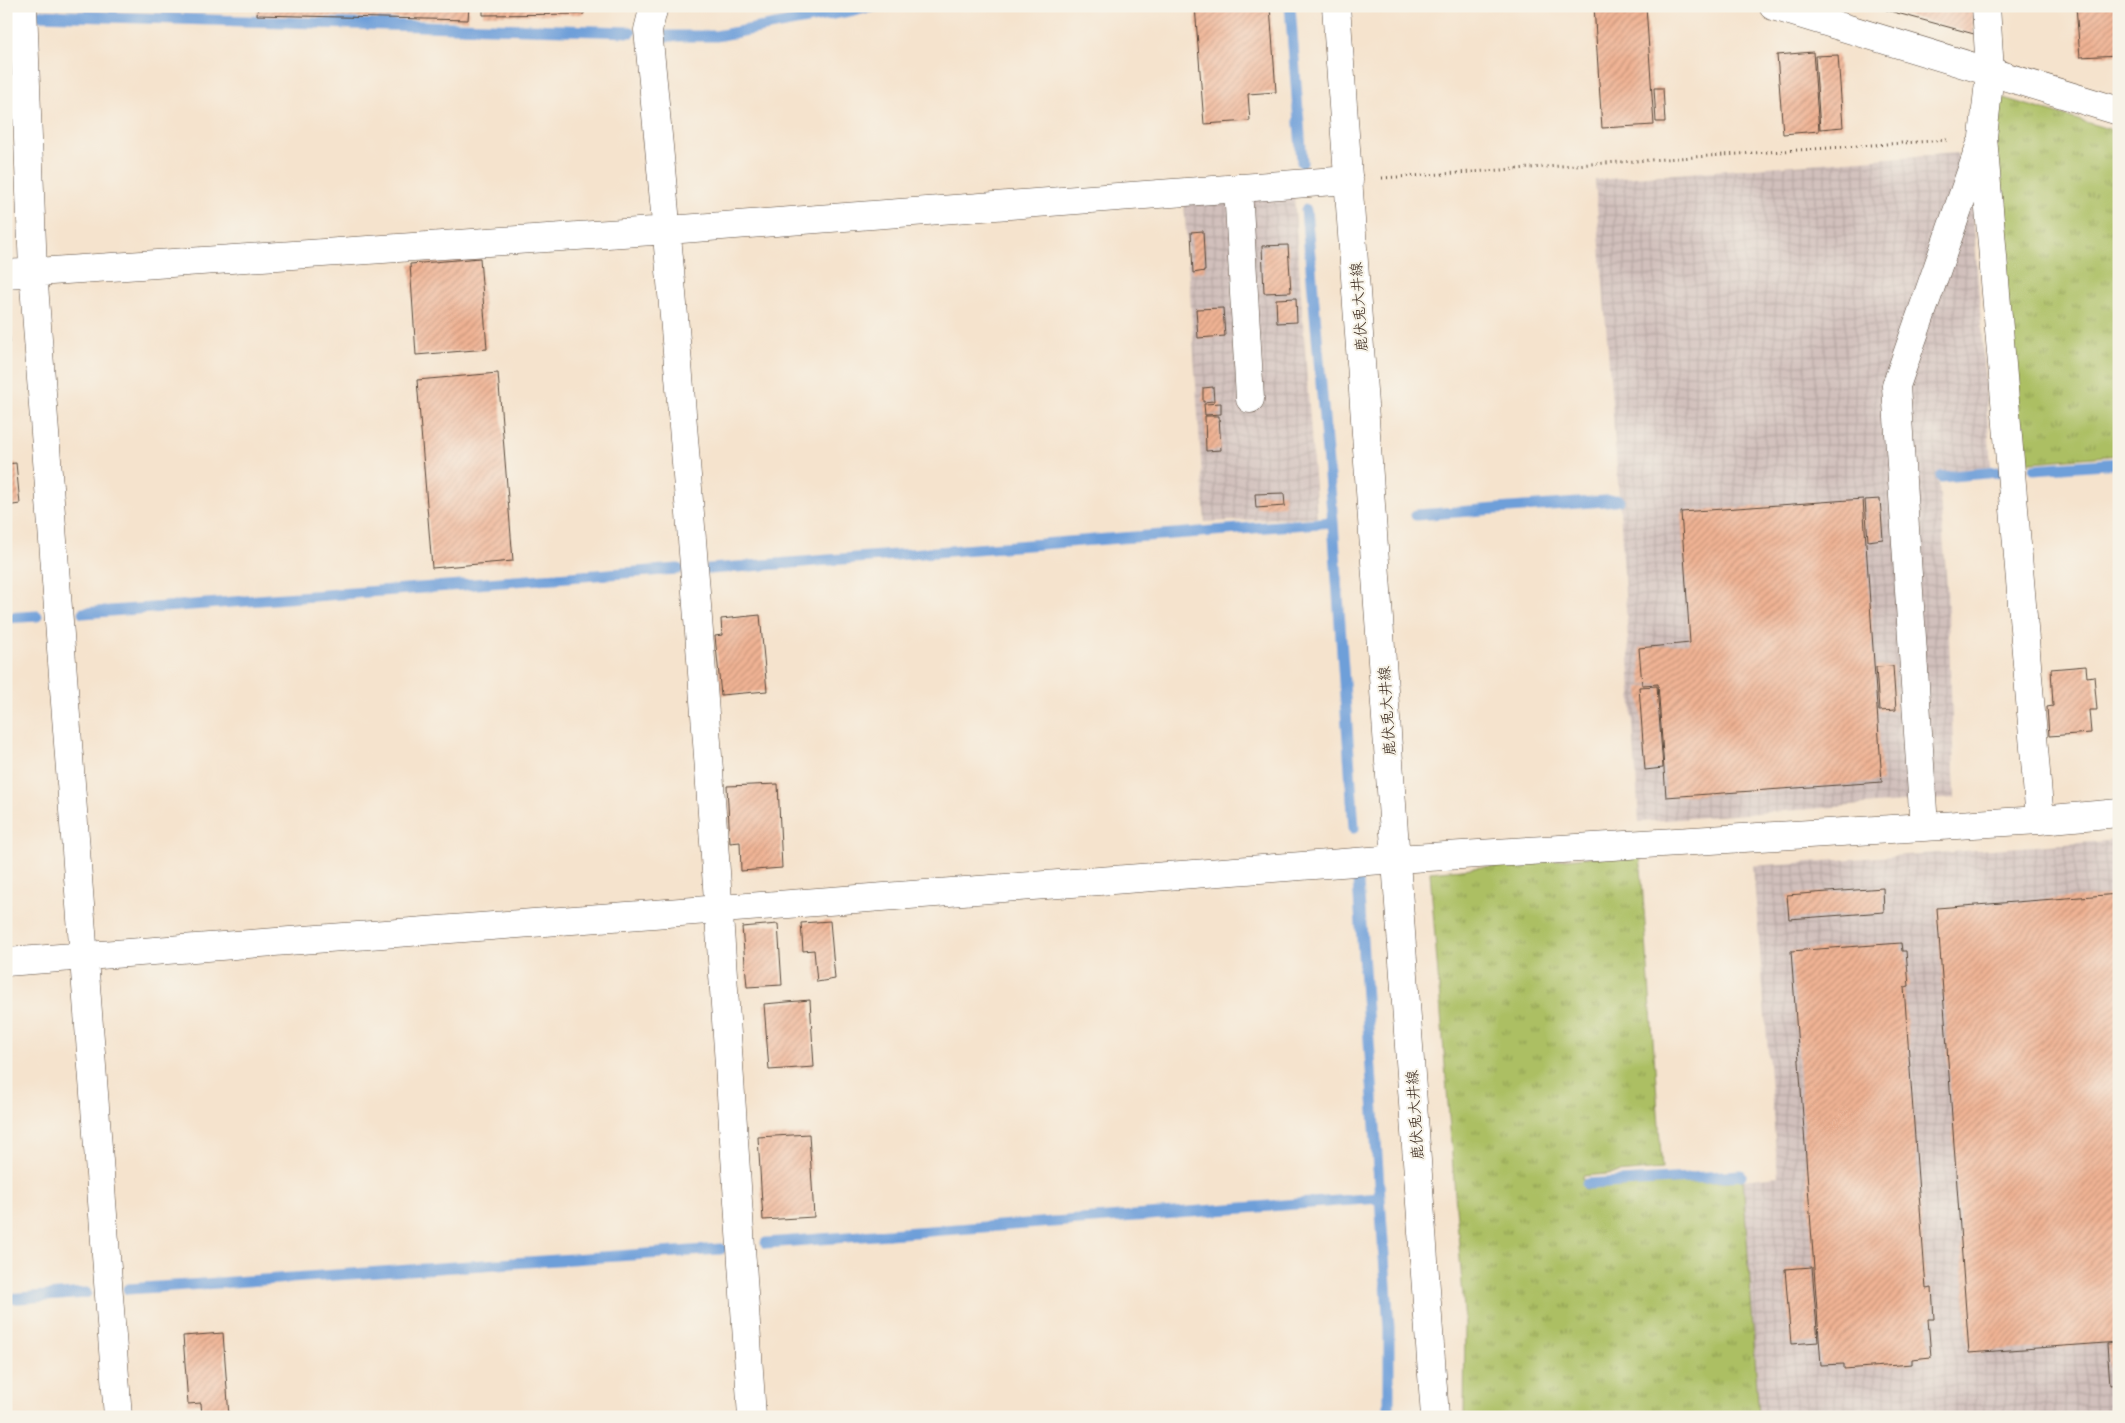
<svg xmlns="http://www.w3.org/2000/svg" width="2125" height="1423" font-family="Mali,'Klee One',sans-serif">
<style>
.industrial{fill:url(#industrial-grid)}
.grass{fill:url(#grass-tufts);stroke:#747440}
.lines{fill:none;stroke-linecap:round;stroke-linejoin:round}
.stream{stroke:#6e9fd9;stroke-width:11}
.building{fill:url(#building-hatch)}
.minor-casing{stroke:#574638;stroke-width:29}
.major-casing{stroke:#574638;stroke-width:29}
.path{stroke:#574638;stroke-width:3;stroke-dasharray:1 4;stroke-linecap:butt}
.minor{stroke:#fff;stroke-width:28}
.major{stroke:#fff;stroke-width:28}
.labels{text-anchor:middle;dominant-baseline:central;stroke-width:4;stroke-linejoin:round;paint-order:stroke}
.street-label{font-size:15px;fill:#3b2a1e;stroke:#f7f3e8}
</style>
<defs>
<pattern id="industrial-grid" width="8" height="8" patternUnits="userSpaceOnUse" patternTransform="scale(1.25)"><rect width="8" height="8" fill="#d1c0bc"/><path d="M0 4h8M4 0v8" fill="none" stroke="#b4a5a1"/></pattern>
<pattern id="grass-tufts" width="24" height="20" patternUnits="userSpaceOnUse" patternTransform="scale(1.25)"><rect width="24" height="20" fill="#acbf63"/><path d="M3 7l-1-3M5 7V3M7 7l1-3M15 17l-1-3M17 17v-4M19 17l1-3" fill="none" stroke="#8d9b51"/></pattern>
<pattern id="building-hatch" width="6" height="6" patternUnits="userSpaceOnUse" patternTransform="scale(1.25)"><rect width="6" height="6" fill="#f0b394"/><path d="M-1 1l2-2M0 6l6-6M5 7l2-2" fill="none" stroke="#c49278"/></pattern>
</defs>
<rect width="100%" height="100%" fill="#f7f3e8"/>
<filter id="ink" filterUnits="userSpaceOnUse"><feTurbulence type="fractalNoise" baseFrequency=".02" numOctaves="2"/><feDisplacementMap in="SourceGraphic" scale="10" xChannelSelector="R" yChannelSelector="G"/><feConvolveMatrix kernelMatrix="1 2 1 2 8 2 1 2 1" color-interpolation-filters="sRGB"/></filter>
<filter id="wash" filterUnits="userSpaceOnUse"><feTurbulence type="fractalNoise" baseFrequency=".0096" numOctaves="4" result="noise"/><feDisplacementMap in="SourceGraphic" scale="20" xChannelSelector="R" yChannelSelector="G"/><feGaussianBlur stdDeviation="1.12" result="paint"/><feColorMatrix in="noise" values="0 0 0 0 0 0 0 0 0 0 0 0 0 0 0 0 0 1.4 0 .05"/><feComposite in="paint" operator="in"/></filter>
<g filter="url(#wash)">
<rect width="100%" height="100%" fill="#f5e3cd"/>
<path class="industrial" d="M1956 153 1970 169 1991 467 1938 473 1947 586 1955 798 1639 822 1620 509 1595 180Z
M1294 197 1317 517 1205 522 1184 201Z
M2119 840V1417H1759L1743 1180 1778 1176 1753 866Z"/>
<path class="grass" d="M2000 97 2119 132V455L2019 463 1993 120Z
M1640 852 1662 1169 1583 1176 1584 1189 1743 1180 1759 1417H1464L1465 1323 1430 872Z"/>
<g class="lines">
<path class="stream" d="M1290 6 1302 162
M37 15 631 32
M662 36H716L876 6
M1306 210 1333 522 1354 828
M2034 469 2119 463
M1941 477 1998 472
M1416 515 1619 500
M710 569 1333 522
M83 613 678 569
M6 618 37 616
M1358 882 1389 1328V1417
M1587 1184 1741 1175
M766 1243 1380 1198
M128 1289 721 1249
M6 1299 86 1293"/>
</g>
<g id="blocks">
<path class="building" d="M258 6H469L468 20 257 15Z
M483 6H584V14L483 15Z
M1195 6H1270L1276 92 1248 94 1250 121 1204 124Z
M1594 6H1646L1654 125 1602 128Z
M1886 6H1972L1974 34 1886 10Z
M2076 6H2119V55L2080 57Z
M1813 52 1819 131 1783 134 1777 55Z
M1838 55 1843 127 1820 129 1815 56Z
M1654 88H1663L1665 122H1656Z
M1203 231 1205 271 1193 273 1191 232Z
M1288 245 1291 292 1264 293 1262 246Z
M480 258 487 349 416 355 410 264Z
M1296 298 1297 322 1277 323 1276 299Z
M1223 308 1225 336 1198 338 1196 309Z
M6 313H8L10 343 6 344Z
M498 373 513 561 432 568 417 380Z
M1213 387 1214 401 1203 402V388Z
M1221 403V414L1205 415 1204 404Z
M1205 416H1219L1221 450 1206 451Z
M16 463 20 504 6 506V464Z
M1284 493 1285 506 1256 508 1255 494Z
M1863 499 1882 782 1666 797 1658 684 1642 685 1639 648 1690 643 1681 512Z
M1880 499 1883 539 1868 541 1865 500Z
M760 615 767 691 721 695 715 636 722 635 721 619Z
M1893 666 1896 710 1879 711 1876 667Z
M2086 666 2087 677 2094 676 2097 710H2089L2091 733 2049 736 2047 707 2053 706 2051 669Z
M1657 686 1663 768 1645 770 1639 687Z
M778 784 782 868 741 871 740 842 730 843 727 786Z
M1883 888 1884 912 1789 919 1787 895Z
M2119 894V1342L1969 1353 1937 908Z
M830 921 835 979 817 982 814 950 803 951 801 923Z
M778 924 782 985 747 987 742 927Z
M1901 943 1902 951H1906L1909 986 1904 987 1926 1289 1932 1288 1934 1319H1928L1931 1357 1912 1359V1364L1844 1369V1364L1821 1365 1791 951Z
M810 1000 814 1067 769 1070 764 1004Z
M809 1134 814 1217 763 1220 758 1137Z
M1812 1267 1818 1342 1791 1344 1785 1269Z
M223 1333 229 1417H202L201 1403 188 1404 183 1336Z
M2119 1343V1384L2110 1385 2107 1344Z"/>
</g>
</g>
<g filter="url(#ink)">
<use href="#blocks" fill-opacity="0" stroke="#574638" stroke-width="1"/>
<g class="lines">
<defs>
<path id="minor" d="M23 6 33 271 118 1417
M654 6 648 30C693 491 722 954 752 1417
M1773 6 2119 111
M1986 6 1990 72 1983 137 2040 820
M1238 188 1250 399
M6 274 668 230 1349 180
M1924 827 1896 386 1980 146
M6 962 1396 859 2040 820 2119 813"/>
<path id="major" d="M1336 6 1435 1417"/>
</defs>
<use href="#minor" class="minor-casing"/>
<use href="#major" class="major-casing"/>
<path class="path" d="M1382 178 1947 140"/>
<use href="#minor" class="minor"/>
<use href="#major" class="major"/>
</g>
</g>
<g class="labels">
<g class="street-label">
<text transform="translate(1358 307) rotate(-94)">鹿伏兎大井線</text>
<text transform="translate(1386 711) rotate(-94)">鹿伏兎大井線</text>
<text transform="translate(1414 1115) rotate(-94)">鹿伏兎大井線</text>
</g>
</g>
<rect width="2125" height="1423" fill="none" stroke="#f7f3e8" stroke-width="25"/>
</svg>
